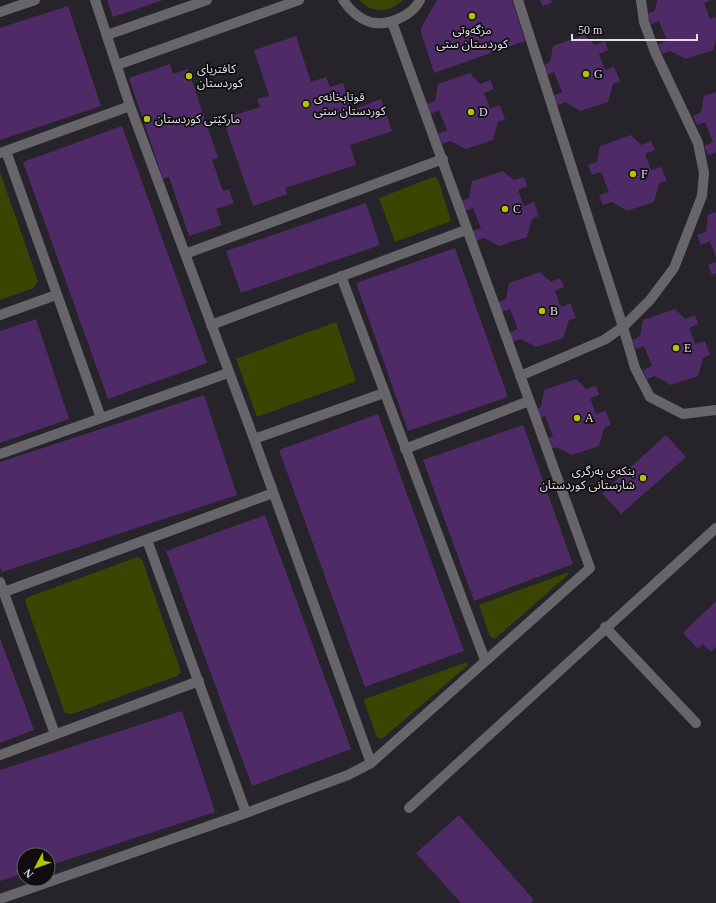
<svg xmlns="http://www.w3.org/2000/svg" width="716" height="903" font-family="'Times New Roman','Noto Sans Arabic',serif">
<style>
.green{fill:#3c4402}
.building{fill:#4e2b66}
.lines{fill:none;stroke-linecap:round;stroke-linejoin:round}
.minor{stroke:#676569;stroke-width:10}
.poi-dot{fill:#b1c500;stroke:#0f0d10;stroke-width:1.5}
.labels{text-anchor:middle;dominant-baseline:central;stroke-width:3.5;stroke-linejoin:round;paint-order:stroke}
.poi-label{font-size:12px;fill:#e1dee3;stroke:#0f0d10;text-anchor:start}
</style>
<rect width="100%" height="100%" fill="#27232b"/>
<path class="green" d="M359 0H403C390 13 372 14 359 0Z
M0 172 38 281 33 288 0 300Z
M431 178 435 177 438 179 451 221 395 242 379 198Z
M336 322 356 381 257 417 236 359Z
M137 557 142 559 181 672 177 676 72 714 65 713 26 604V598Z
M566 573H570L496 638H492L490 636 479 605Z
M467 662 468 665 382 739 377 737 364 701 365 699Z"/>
<path class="building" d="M107 0H163L113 17Z
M437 0H512L525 41 434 73 421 32V28Z
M540 0H551L552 3 542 6Z
M657 0H711L704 3 710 19 716 17V40L713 50 686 59 670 51 662 54 658 44 667 41 659 21 651 24 647 14 655 11Z
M68 6 101 106 0 140V28Z
M584 35 595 45 605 41 608 50 599 54 605 70 614 67 620 81 613 84 608 102 580 111 565 102 556 106 553 96 562 92 554 72 545 76 542 66 550 62 553 46Z
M296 36 311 82 326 77 330 87 343 83 352 110 381 99 392 131 350 145 356 165 285 188 287 194 253 206 223 119 260 107 257 99 269 96 254 50Z
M170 64 173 74 188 69 218 158 212 160 223 191 229 189 234 203 216 209 222 225 189 236 169 177 163 179 129 78Z
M470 73 480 84 490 80 494 89 484 93 490 109 500 105 505 119 498 122 493 140 466 149 450 141 442 144 438 134 447 130 439 110 431 114 427 104 435 101 438 84Z
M716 92V152L708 155 704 146 713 142 705 122 697 125 693 116 701 112 704 96Z
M122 126 207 363 108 399 23 162Z
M631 135 641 145 651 141 655 150 645 154 651 170 661 167 667 181 659 183 654 202 627 211 612 202 603 205 599 195 609 192 601 172 592 175 588 165 597 162 600 146Z
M503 171 514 180 524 177 527 186 518 190 524 206 534 202 539 216 532 219 527 237 499 246 484 238 475 241 472 231 481 228 473 208 465 211 461 201 469 198 472 181Z
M366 203 380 245 241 293 226 251Z
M716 212V257L710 241 701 245 697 235 706 232 708 215Z
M455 248 508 397 408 431 356 283Z
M716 262V273L712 275 708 265Z
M540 272 551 282 560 278 564 287 555 291 561 307 570 303 576 318 569 320 563 338 536 347 521 339 512 342 508 333 518 329 510 309 501 312 497 303 506 299 509 283Z
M675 309 685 319 695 315 698 324 689 328 695 344 705 341 710 355 703 358 698 376 671 385 655 376 647 379 643 370 652 366 644 346 636 349 632 340 640 336 643 320Z
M36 319 69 419 0 443V331Z
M576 379 586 389 596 386 599 395 590 398 596 414 606 411 611 425 604 428 599 446 572 455 556 447 548 450 544 440 553 436 545 416 537 420 533 410 541 407 544 390Z
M204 395 237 495 2 572 0 567V462Z
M378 414 464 651 365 687 279 450Z
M523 425 573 564 474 601 423 460Z
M666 435 686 457 621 514 602 493Z
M265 515 351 749 252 786 166 551Z
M716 601V647L711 652 703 644 698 649 683 633Z
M0 638 34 730 0 743Z
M182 711 215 812 48 866V855H24V873L0 881V770Z
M459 815 534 900 531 903H461L416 853Z"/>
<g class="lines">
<path class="minor" d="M95 0 130 106 254 439 371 763
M343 0C358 22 378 30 402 17 410 13 416 8 420 0
M518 0 623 327 635 368 650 397 683 414 716 410
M0 12 35 0
M107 35 207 0
M117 65 299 0
M6 151 101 418
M0 153 130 106
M185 254 443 159
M341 276 485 660
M0 315 56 295
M211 325 466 230
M520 376 604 340 623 327 650 300 674 268 702 196 704 173 698 143 655 52 644 22 641 0
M254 439 384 393
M405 449 529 401
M0 454 228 373
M147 540 246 813
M0 582 55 734
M4 592 273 493
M605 627 696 723
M0 755 199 681
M409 808 716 528
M0 899 246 813 348 775 371 763 590 568 392 22"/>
</g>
<g class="poi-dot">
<circle cx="472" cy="16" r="4"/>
<circle cx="586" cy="74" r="4"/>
<circle cx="189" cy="76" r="4"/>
<circle cx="306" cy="104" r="4"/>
<circle cx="471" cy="112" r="4"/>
<circle cx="147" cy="119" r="4"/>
<circle cx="633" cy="174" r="4"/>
<circle cx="505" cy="209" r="4"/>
<circle cx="542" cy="311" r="4"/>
<circle cx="676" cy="348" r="4"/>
<circle cx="577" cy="418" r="4"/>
<circle cx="643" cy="478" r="4"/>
</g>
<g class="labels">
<g class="poi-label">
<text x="472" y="30" text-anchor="middle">مزگەوتی<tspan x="472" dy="14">کوردستان ستی</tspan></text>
<text x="197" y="69">کافتریای<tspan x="197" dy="14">کوردستان</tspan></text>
<text x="594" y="74">G</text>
<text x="314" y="97">قوتابخانەی<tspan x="314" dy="14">کوردستان ستی</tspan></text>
<text x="479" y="112">D</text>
<text x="155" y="119">مارکێتی کوردستان</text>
<text x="641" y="174">F</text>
<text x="513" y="209">C</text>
<text x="550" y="311">B</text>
<text x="684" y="348">E</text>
<text x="585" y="418">A</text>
<text x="635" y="471" text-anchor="end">بنکەی بەرگری<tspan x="635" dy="14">شارستانی کوردستان</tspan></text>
</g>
</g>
<g transform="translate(36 867) rotate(229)"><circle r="19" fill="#0f0d10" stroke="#636164"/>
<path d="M0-3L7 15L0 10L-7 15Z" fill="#b1c500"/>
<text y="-6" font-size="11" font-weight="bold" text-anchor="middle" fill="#e1dee3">N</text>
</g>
<path d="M572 34v6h125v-6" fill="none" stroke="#e1dee3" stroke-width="2"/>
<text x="578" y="34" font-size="12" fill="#e1dee3" stroke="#0f0d10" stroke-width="3" paint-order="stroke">50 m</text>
</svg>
